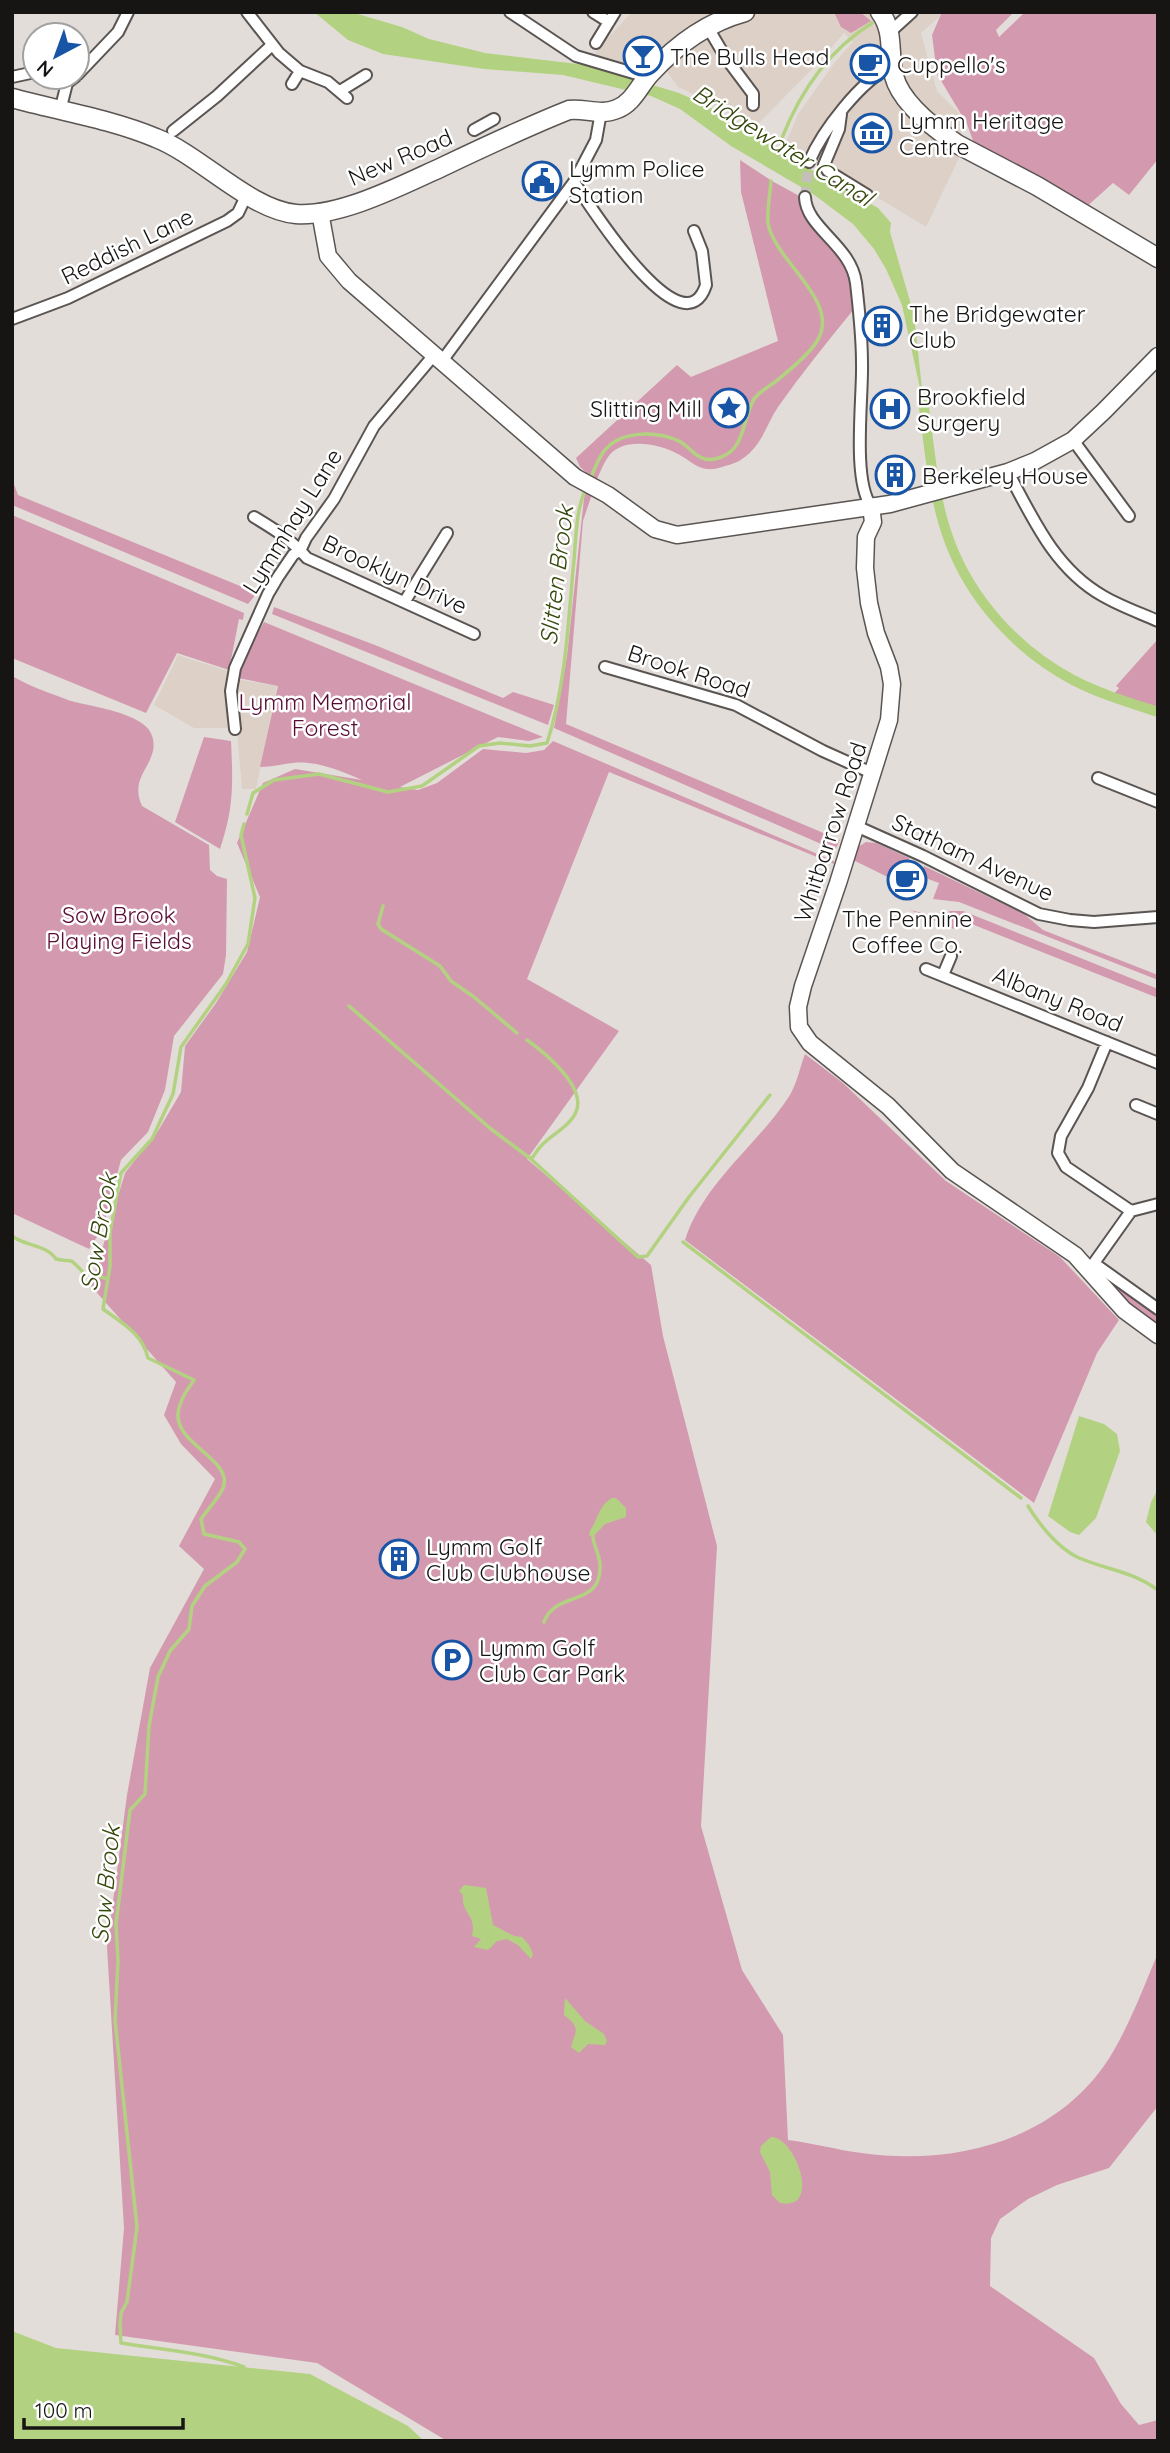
<svg xmlns="http://www.w3.org/2000/svg" width="1170" height="2453" font-family="Quicksand,sans-serif">
<style>
.built{fill:#ddd1c7}
.green{fill:#d39aaf}
.water{fill:#b3d281}
.lines{fill:none;stroke-linecap:round;stroke-linejoin:round}
.stream{stroke:#b3d281;stroke-width:3.5}
.canal{stroke:#b3d281;stroke-width:10}
.street-tunnel{stroke:#c4bfbb;stroke-width:10;stroke-dasharray:10 5;stroke-linecap:butt}
.street-casing{stroke:#5a5552;stroke-width:14}
.secondary-casing{stroke:#5a5552;stroke-width:19}
.primary-casing{stroke:#5a5552;stroke-width:21}
.street{stroke:#fff;stroke-width:10}
.secondary{stroke:#fff;stroke-width:16}
.primary{stroke:#fff;stroke-width:18}
.labels{text-anchor:middle;dominant-baseline:central;stroke-width:5;stroke-linejoin:round;paint-order:stroke}
.poi-label{font-size:23px;fill:#171514;stroke:#fff;text-anchor:start}
.street-label{font-size:23px;fill:#171514;stroke:#fff}
.park-label{font-size:23px;fill:#580b33;stroke:#fff}
.water-label{font-size:24px;font-style:italic;fill:#36480c;stroke:#fff}
</style>
<rect width="100%" height="100%" fill="#e3ddd9"/>
<path class="built" d="M632 12H891L897 16 906 12H945L921 33 937 91 961 115V154L926 227 786 142 798 114 835 62 853 42 844 33 821 60 754 128 710 102 678 87 662 65 641 74 604 64 595 52Z
M178 655 228 671 227 728H194L154 705Z
M236 679 277 686 256 789H242L234 697Z"/>
<path class="green" d="M834 12H860L871 21 851 33 841 27Z
M942 12H1014L996 30 999 37 1025 12H1158V159L1129 195 1113 183 1084 209 976 149 967 124 937 74 932 35Z
M740 160 772 181 803 198 848 262 854 309C828 341 802 373 778 407 766 425 762 446 742 459 737 463 728 465 722 467 700 474 695 463 678 454 659 444 623 436 608 457 603 464 600 473 596 481L580 467 576 458 677 365 691 377 778 341 741 192Z
M12 479 18 495 257 593 248 604 12 505Z
M586 491 592 494 583 521 566 724 840 840 835 850 554 728 567 656 584 498Z
M12 515 244 613 243 620 239 619 229 670 177 653 146 713 12 658Z
M274 607 375 645 503 698 513 692 554 705 548 725 272 614Z
M264 622 543 737 529 741 498 737 400 787 418 790 437 783 483 749 526 753 544 750 553 741 834 861V864L609 772 527 979 619 1031 527 1159 651 1265 663 1336 717 1546 701 1826 742 1970 783 2035 788 2140C813 2143 837 2150 862 2153 954 2166 1055 2141 1108 2060 1129 2027 1143 1988 1158 1953V2106L1109 2168 1057 2185 1028 2199 1000 2219 991 2238 990 2286 1094 2358 1121 2404 1139 2425 1158 2420V2441H447L317 2363 115 2335 124 2228 107 1947 127 1795 150 1668 204 1569 179 1546 215 1479 181 1444 164 1415 176 1382 91 1286 125 1173 158 1131 181 1092 185 1046 216 1003 247 952 260 897 237 843 263 783 295 769 362 780C342 771 315 760 293 763 282 764 272 767 260 767L278 686 238 678 240 665Z
M1158 639V712L1112 696 1119 688 1116 686Z
M12 676C29 686 50 693 68 700 89 707 149 712 153 739 158 765 128 776 142 806L209 845 210 870 217 876 227 879 226 955 223 974 174 1036 165 1090 148 1132 121 1160 103 1228 89 1249 12 1213Z
M204 737 231 741C233 784 234 807 220 849L175 822Z
M866 842 876 843 909 858 913 868 910 874 900 883 853 860 858 847Z
M924 866 1024 914 1043 930 1158 975V980L959 902 933 899 939 883 920 876Z
M910 910 939 917 950 911H963L1158 989V998L964 921 954 929Z
M805 1054 843 1083 946 1181 1060 1257 1119 1320 1097 1353 1034 1503 685 1240C704 1182 757 1146 790 1095 797 1083 800 1067 805 1054Z
M1095 1264 1158 1309V1335L1139 1323Z"/>
<path class="water" d="M314 12H351L402 27 429 39 485 53 586 65 679 93 706 105 791 158 878 208 891 223 890 232 914 315 924 407 902 305 886 269 874 249 853 224 813 194 731 146 680 109 651 96 563 75 484 69 383 54 348 40Z
M1079 1416 1104 1424 1117 1434 1120 1451 1096 1518 1079 1535 1070 1532 1048 1516Z
M1158 1489V1536L1146 1522 1151 1502Z
M612 1498H616L626 1508V1517L605 1524 593 1537 589 1535 590 1531C598 1519 599 1505 612 1498Z
M464 1885 486 1888 493 1925 514 1936 522 1937 529 1945 533 1954 531 1959 518 1945 507 1939 497 1941 488 1950 474 1947 481 1939 472 1936C477 1914 461 1914 463 1895L459 1891Z
M565 1998 585 2021 604 2034 607 2041 605 2045 588 2044 579 2053 571 2047C576 2030 581 2028 564 2015Z
M771 2137C796 2137 822 2212 780 2203L772 2195 770 2172 760 2152 761 2146Z
M12 2331 56 2348 310 2374 408 2426 424 2441H12Z"/>
<g class="lines">
<path class="stream" d="M782 138C800 92 829 50 872 23
M590 480C594 470 598 459 604 451 621 430 656 431 679 441 687 445 692 453 700 457 712 464 731 455 737 444 745 431 746 412 754 399 758 393 768 387 775 382 785 374 810 353 817 341 842 301 774 261 768 223 767 210 770 194 771 181
M247 814 253 793 274 780 319 774 388 792 422 786 479 746 500 743 530 746 547 743C565 688 568 628 573 570 576 545 575 514 585 490
M383 906 378 924 381 929 440 966 451 981 474 997 517 1033
M349 1006 491 1129 531 1159 638 1257 647 1256 689 1197 770 1095
M527 1040C544 1052 587 1087 576 1112 570 1126 551 1135 541 1146 537 1150 535 1155 531 1159
M12 1236C25 1246 47 1245 56 1259 77 1264 66 1255 82 1271
M683 1242 1021 1498
M92 1274 108 1279
M1028 1506C1039 1524 1057 1547 1077 1557 1106 1570 1130 1570 1158 1590
M544 1622C556 1589 602 1609 600 1564 599 1554 594 1546 593 1537
M244 2372V2367C204 2352 162 2350 121 2343L120 2325 121 2313 127 2302 137 2227 115 2020 118 1961 116 1924 130 1810 145 1794 149 1726 158 1677 170 1651 189 1629 192 1606 205 1586 237 1562 245 1549 239 1542 204 1534 201 1519C207 1510 218 1499 223 1488 234 1460 176 1445 178 1414 179 1401 187 1390 194 1380L148 1358C142 1333 122 1323 103 1309L110 1266V1232L121 1173 152 1139 173 1094 181 1047 226 984 248 944 255 898 241 835 244 824"/>
<path class="canal" d="M922 393C929 441 932 494 949 540 971 600 1017 650 1073 680 1100 694 1130 703 1158 712"/>
<path class="street-tunnel" d="M805 197 809 162"/>
<defs>
<path id="street" d="M247 12 279 53 300 71
M510 12 576 56 647 77
M593 12 609 22
M707 26 726 58 753 94V105
M890 32 912 12
M596 43 615 12
M77 75 118 32 128 12
M12 77 35 72
M292 84 300 71 328 82 347 98
M340 91 366 75
M60 111 67 83 75 77
M841 114 839 129 824 165 828 171 867 195
M474 130 494 119
M173 131 217 96 272 45
M809 162C822 131 861 80 892 66
M574 182C587 201 683 355 706 285L702 251 694 231
M805 197C806 228 851 245 856 283 859 309 862 337 862 363 863 398 852 479 871 506
M12 319 68 298 227 221 238 213 247 194
M442 361 574 182 596 140 601 112
M1073 440 1129 516
M1008 472C1033 519 1055 569 1103 596 1120 606 1140 613 1158 621
M254 517C277 531 289 538 307 558L474 634
M405 601 447 533
M605 667 736 705 823 751 872 773
M235 729 231 691 235 668 268 594 278 577 293 555 301 549 306 538 334 499 374 426 434 355
M1098 778 1158 802
M856 826 923 856 1039 914 1070 920 1094 922 1158 917
M926 969 1158 1063
M943 975 951 956
M1107 1042 1088 1088 1061 1136 1058 1153 1066 1167 1131 1211
M1136 1105 1158 1114
M1095 1264 1158 1309
M1089 1270 1131 1211 1158 1204"/>
<path id="secondary" d="M320 212 328 256 349 281 575 477 608 495 655 529 677 535 890 504 1008 472 1035 461 1073 440 1104 411 1158 356
M871 506 873 522 866 537 865 568 869 603 876 633 889 667 892 684 889 720 838 883 803 986 798 1007 799 1027 810 1043 888 1106 952 1171 1075 1255 1124 1310 1158 1335"/>
<path id="primary" d="M880 12C895 32 888 54 894 76 901 103 935 129 957 144L1037 186 1158 258
M12 98C60 111 110 119 156 138 200 155 250 210 296 214 341 217 402 185 442 167 484 147 526 127 569 110 585 108 601 116 617 109 633 103 639 86 650 74 676 45 708 22 745 12"/>
</defs>
<use href="#street" class="street-casing"/>
<use href="#secondary" class="secondary-casing"/>
<use href="#primary" class="primary-casing"/>
<use href="#street" class="street"/>
<use href="#secondary" class="secondary"/>
<use href="#primary" class="primary"/>
</g>
<defs>
<symbol id="bar-ring" viewBox="-11 -11 22 22"><circle r="9.5" fill="#fff" stroke="#1955a6" stroke-width="1.5"/><path d="M-6-5H6L.8 .8V4.5H3.5V6h-7V4.5H-.8V.8Z" fill="#1955a6"/></symbol>
<symbol id="cafe-ring" viewBox="-11 -11 22 22"><circle r="9.5" fill="#fff" stroke="#1955a6" stroke-width="1.5"/><path d="M-5.5-4.5H6V0H3Q3 3.5 0 3.5H-2.5Q-5.5 3.5-5.5 0ZM3-3.2v2h1.7v-2ZM-6 4.5H4V6H-6Z" fill="#1955a6"/></symbol>
<symbol id="museum-ring" viewBox="-11 -11 22 22"><circle r="9.5" fill="#fff" stroke="#1955a6" stroke-width="1.5"/><path d="M0-6L6-3V-2H-6V-3ZM-5-1h2V3h-2ZM-1-1h2V3h-2ZM3-1h2V3H3ZM-6 4H6V6H-6Z" fill="#1955a6"/></symbol>
<symbol id="civic-ring" viewBox="-11 -11 22 22"><circle r="9.5" fill="#fff" stroke="#1955a6" stroke-width="1.5"/><path d="M-.6-6.5H3V-4.5H.6V-3L4-1V1h2V6H-6V1h2V-1L-.6-3ZM-1.2 2.5V6h2.4V2.5Z" fill="#1955a6"/></symbol>
<symbol id="building-ring" viewBox="-11 -11 22 22"><circle r="9.5" fill="#fff" stroke="#1955a6" stroke-width="1.5"/><path d="M-4-6H4V6H1V3H-1V6H-4ZM-2.5-4.3h1.7v1.8h-1.7ZM.8-4.3h1.7v1.8H.8ZM-2.5-1h1.7V.8h-1.7ZM.8-1h1.7V.8H.8Z" fill="#1955a6"/></symbol>
<symbol id="sight-ring" viewBox="-11 -11 22 22"><circle r="9.5" fill="#fff" stroke="#1955a6" stroke-width="1.5"/><path d="M0-6L1.8-2.2L6-1.7L2.9 1.2L3.7 5.4L0 3.3L-3.7 5.4L-2.9 1.2L-6-1.7L-1.8-2.2Z" fill="#1955a6"/></symbol>
<symbol id="hospital-ring" viewBox="-11 -11 22 22"><circle r="9.5" fill="#fff" stroke="#1955a6" stroke-width="1.5"/><path d="M-5-5h3v3.5h4V-5h3V5h-3V1.5h-4V5h-3Z" fill="#1955a6"/></symbol>
<symbol id="parking-ring" viewBox="-11 -11 22 22"><circle r="9.5" fill="#fff" stroke="#1955a6" stroke-width="1.5"/><path d="M-3.5-5.5H1a3.5 3.5 0 0 1 0 7H-1V5.5H-3.5ZM-1-3.4V-.6H.8a1.4 1.4 0 0 0 0-2.8Z" fill="#1955a6"/></symbol>
</defs>
<g fill-rule="evenodd">
<use href="#bar-ring" x="621" y="34" width="44" height="44"/>
<use href="#cafe-ring" x="848" y="42" width="44" height="44"/>
<use href="#museum-ring" x="850" y="111" width="44" height="44"/>
<use href="#civic-ring" x="520" y="159" width="44" height="44"/>
<use href="#building-ring" x="860" y="304" width="44" height="44"/>
<use href="#sight-ring" x="707" y="386" width="44" height="44"/>
<use href="#hospital-ring" x="868" y="387" width="44" height="44"/>
<use href="#building-ring" x="873" y="453" width="44" height="44"/>
<use href="#cafe-ring" x="885" y="858" width="44" height="44"/>
<use href="#building-ring" x="377" y="1537" width="44" height="44"/>
<use href="#parking-ring" x="430" y="1638" width="44" height="44"/>
</g>
<g class="labels">
<g class="poi-label">
<text x="670" y="56">The Bulls Head</text>
<text x="897" y="64">Cuppello's</text>
<text x="899" y="120">Lymm Heritage<tspan x="899" dy="26">Centre</tspan></text>
<text x="569" y="168">Lymm Police<tspan x="569" dy="26">Station</tspan></text>
<text x="909" y="313">The Bridgewater<tspan x="909" dy="26">Club</tspan></text>
<text x="917" y="396">Brookfield<tspan x="917" dy="26">Surgery</tspan></text>
<text x="702" y="408" text-anchor="end">Slitting Mill</text>
<text x="922" y="475">Berkeley House</text>
<text x="907" y="918" text-anchor="middle">The Pennine<tspan x="907" dy="26">Coffee Co.</tspan></text>
<text x="426" y="1546">Lymm Golf<tspan x="426" dy="26">Club Clubhouse</tspan></text>
<text x="479" y="1647">Lymm Golf<tspan x="479" dy="26">Club Car Park</tspan></text>
</g>
<g class="street-label">
<text transform="translate(400 157) rotate(-23)">New Road</text>
<text transform="translate(127 246) rotate(-26)">Reddish Lane</text>
<text transform="translate(292 521) rotate(-58)">Lymmhay Lane</text>
<text transform="translate(395 574) rotate(25)">Brooklyn Drive</text>
<text transform="translate(689 671) rotate(18)">Brook Road</text>
<text transform="translate(830 832) rotate(-72)">Whitbarrow Road</text>
<text transform="translate(973 857) rotate(25)">Statham Avenue</text>
<text transform="translate(1058 999) rotate(22)">Albany Road</text>
</g>
<g class="park-label">
<text x="325" y="701">Lymm Memorial<tspan x="325" dy="26">Forest</tspan></text>
<text x="119" y="914">Sow Brook<tspan x="119" dy="26">Playing Fields</tspan></text>
</g>
<g class="water-label">
<text transform="translate(783 145) rotate(32)">Bridgewater Canal</text>
<text transform="translate(556 575) rotate(-83)">Slitten Brook</text>
<text transform="translate(98 1232) rotate(-80)">Sow Brook</text>
<text transform="translate(105 1884) rotate(-84)">Sow Brook</text>
</g>
</g>
<rect width="1170" height="2453" fill="none" stroke="#171514" stroke-width="28"/>
<g transform="translate(56 56) rotate(221)"><circle r="33" fill="#ffffff" stroke="#a2a1a1" stroke-width="2"/>
<path d="M0-5L12 26L0 18L-12 26Z" fill="#1955a6"/>
<text y="-10" font-size="19" font-weight="bold" text-anchor="middle" fill="#171514">N</text>
</g>
<path d="M24 2418v10h159v-10" fill="none" stroke="#171514" stroke-width="3.5"/>
<text x="35" y="2418" font-size="21" fill="#171514" stroke="#ffffff" stroke-width="5" paint-order="stroke">100 m</text>
</svg>
